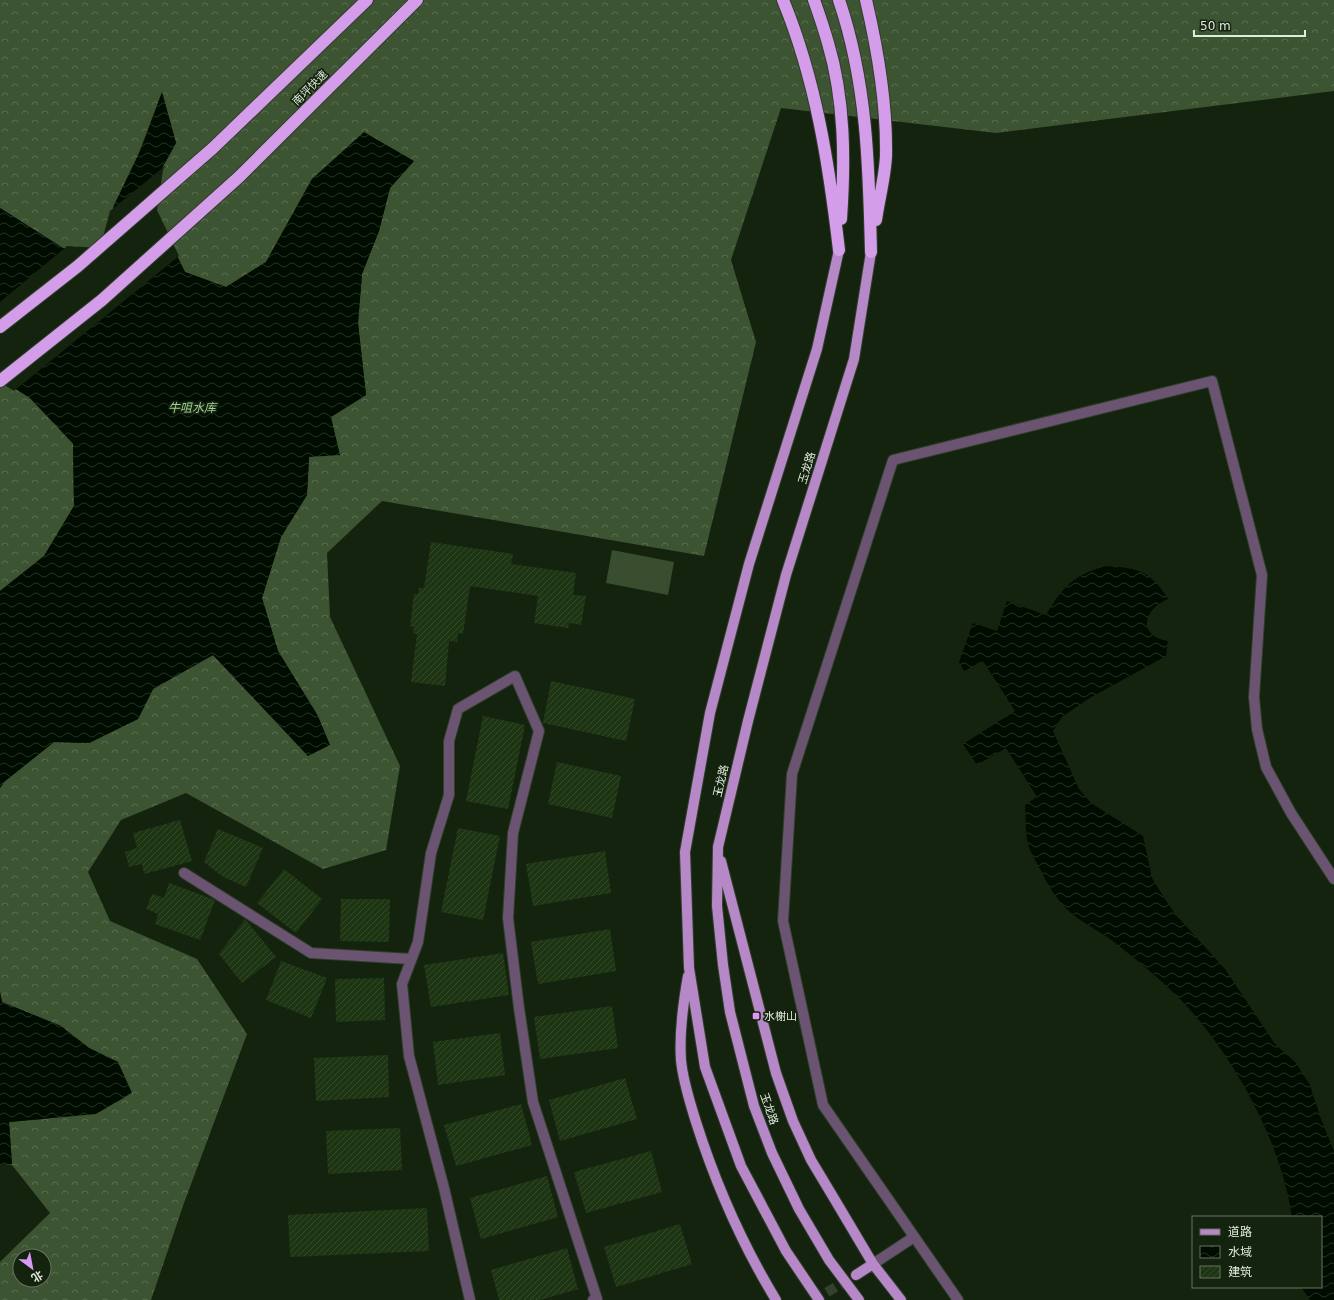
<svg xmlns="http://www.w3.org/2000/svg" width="1334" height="1300" font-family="'DejaVu Sans','Noto Sans SC',sans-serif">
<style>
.forest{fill:url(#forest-crowns);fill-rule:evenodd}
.pitch{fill:#384e2f}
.water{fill:url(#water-waves)}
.pier{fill:#14230e}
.building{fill:url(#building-hatch)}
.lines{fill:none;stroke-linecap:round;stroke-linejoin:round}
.primary-tunnel{stroke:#33412d;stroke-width:10;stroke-dasharray:10 5;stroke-linecap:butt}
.street-casing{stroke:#313f2b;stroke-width:12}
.primary-casing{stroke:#313f2b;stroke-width:12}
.highway-casing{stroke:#313f2b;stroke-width:14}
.street{stroke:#6a5472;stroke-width:10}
.primary{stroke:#b688c8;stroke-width:10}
.highway{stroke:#d49dea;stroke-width:12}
.poi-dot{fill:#db99f5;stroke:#14230e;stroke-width:1.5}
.labels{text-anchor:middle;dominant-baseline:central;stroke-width:3.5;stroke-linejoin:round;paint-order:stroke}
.street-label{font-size:11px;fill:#e2ecde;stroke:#14230e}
.poi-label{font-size:11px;fill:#e2ecde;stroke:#14230e;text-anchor:start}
.water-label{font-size:12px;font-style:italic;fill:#a3ce93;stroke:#14230e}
</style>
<defs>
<pattern id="forest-crowns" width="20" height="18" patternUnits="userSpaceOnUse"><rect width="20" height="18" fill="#3c5432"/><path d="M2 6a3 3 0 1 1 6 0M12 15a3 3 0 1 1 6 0" fill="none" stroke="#586d4f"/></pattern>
<pattern id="water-waves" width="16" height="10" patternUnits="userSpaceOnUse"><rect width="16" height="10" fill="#000c00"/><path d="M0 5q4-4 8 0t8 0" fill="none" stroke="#253025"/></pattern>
<pattern id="building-hatch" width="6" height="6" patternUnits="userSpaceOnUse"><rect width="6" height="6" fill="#1e3514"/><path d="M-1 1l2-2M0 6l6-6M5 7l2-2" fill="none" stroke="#34492a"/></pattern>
</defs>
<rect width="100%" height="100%" fill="#14230e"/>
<path class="forest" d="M0 0H1334V91L996 133 781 108 731 260 756 342 704 556 382 501 327 553 330 617 400 766 386 850 323 869 186 793 121 820 88 872 110 921 197 959 247 1034 184 1203 151 1300H0V1262L50 1213 12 1165H0L12 1164 9 1122 44 1119 118 1062 89 1048 61 1026 2 1002 0 992V788L4 782 54 742 89 743 138 719 153 689 213 655 308 756 318 716 278 651 262 598 281 537 307 495 309 457 331 417 366 395 358 323 362 274 379 231 390 188 413 162 312 179 266 262 226 287 185 272 155 211 161 170 176 143 162 92 102 250 63 248 0 208ZM20 1256H44V1280H20Z
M0 379 30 398 73 444 74 506 44 556 0 591Z"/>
<path class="pitch" d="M612 550 674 562 668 595 606 583Z"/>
<path class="water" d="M162 92 176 143 161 170 155 211 185 272 226 287 266 262 312 179 364 132 414 161 390 188 379 231 362 274 358 323 366 395 331 417 340 455 309 457 307 495 281 537 262 598 278 651 318 716 330 745 308 756 213 655 153 689 138 719 89 743 54 742 4 782 0 788V591L44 556 74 506 73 443 30 398 0 379V208L63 248 102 250 114 205 142 147Z
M1106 566C1138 568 1150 570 1168 599 1143 609 1137 636 1168 641L1166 656 1088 699 1062 717 1053 731 1079 789 1091 803 1143 836 1152 878 1165 899 1176 915 1225 969 1275 1044 1296 1063 1310 1085 1321 1119 1334 1151V1300H1310L1301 1287H1321V1217H1292C1281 1141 1233 1054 1180 999 1159 978 1137 960 1114 942 1100 931 1084 924 1071 913 1057 901 1048 885 1040 869 1036 861 1030 852 1028 844 1025 832 1026 817 1025 805L1037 797 1006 748 977 765 963 744 1015 711 983 661 964 671 959 662 973 623 997 631 1007 601 1046 615C1063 587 1073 575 1106 566Z
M0 992 2 1002 61 1026 89 1048 118 1062 132 1093 96 1114 9 1122 12 1164 0 1165Z"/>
<path class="pier" d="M166 165 163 170 157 210 179 256 14 391 0 382V302L67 246 100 248 110 211Z"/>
<path class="building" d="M431 542 513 554 511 564 576 573 573 595 586 596 581 625 569 623 568 628 534 623 538 596 470 586 463 634 458 633 457 642 449 641 445 686 411 682 417 634H413L414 627 410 626 414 594H418L419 588H424Z
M551 681 635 699 626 741 543 723Z
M483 716 525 725 508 809 466 801Z
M557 762 621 776 612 818 548 804Z
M180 820 192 861 144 874 142 864 129 867 125 852 137 848 133 833Z
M458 828 500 836 483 920 441 912Z
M218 829 263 848 246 887 223 877 204 862Z
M605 851 611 893 533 906 526 864Z
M284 869 322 899 296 933 257 903Z
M169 883 215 900 200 940 155 924 158 914 146 909 152 894 164 898Z
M341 899H390L389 942 340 941Z
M245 919 276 957 242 983 219 954Z
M610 929 616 971 538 984 531 942Z
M503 953 509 995 431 1007 424 965Z
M281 961 327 978 311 1018 266 1000Z
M384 978 385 1020 336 1022 335 979Z
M612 1006 618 1048 540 1059 534 1017Z
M500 1033 505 1075 438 1085 433 1042Z
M388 1055 389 1097 316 1101 314 1058Z
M625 1078 637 1119 560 1141 549 1100Z
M521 1104 532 1145 456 1166 444 1125Z
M400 1128 402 1170 328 1174 326 1131Z
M651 1151 662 1192 586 1213 574 1172Z
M547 1176 558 1217 481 1239 470 1198Z
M427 1208 429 1251 290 1257 288 1215Z
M680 1224 692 1264 616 1287 604 1247Z
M567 1248 578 1289 540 1300H499L491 1270Z"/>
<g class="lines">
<path class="primary-tunnel" d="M814 1300 856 1275"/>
<defs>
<path id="street" d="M184 873 311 953 411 959
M873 1264 914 1237
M470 1300 444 1188 409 1056 402 984 418 942 431 853 449 795V741L458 709 515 676 539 731 513 833 508 918 519 1008 533 1102 597 1299 593 1300
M958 1300 823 1105 783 921 792 774 893 460 1212 381 1262 575 1254 697 1257 729 1266 767 1291 813 1334 879"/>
<path id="primary" d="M721 861 776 1073 793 1121 811 1160 835 1200 873 1264 901 1300
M688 976C683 1004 679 1032 681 1060 683 1082 690 1102 696 1122 716 1185 742 1244 776 1300
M856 1275 873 1264
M819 1300 786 1251 741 1166 705 1067 689 968 685 852 710 713 749 564 817 349 839 250
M859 1300 829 1260 799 1209 772 1153 754 1106 730 1012 723 965 717 906 718 847 748 721 786 575 854 359 871 252"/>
<path id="highway" d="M783 0C816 80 829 165 839 250
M814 0C819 14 824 29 828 43 845 100 845 161 841 219
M839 0C867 82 869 167 871 252
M866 0C878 51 887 103 886 156 885 177 879 199 876 220
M0 327 78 266 213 148 367 0
M0 381 102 300 239 177 417 0"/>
</defs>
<use href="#street" class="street-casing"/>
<use href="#primary" class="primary-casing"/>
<use href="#highway" class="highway-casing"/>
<use href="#street" class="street"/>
<use href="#primary" class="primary"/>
<use href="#highway" class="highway"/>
</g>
<rect class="poi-dot" x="752" y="1012" width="8" height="8" rx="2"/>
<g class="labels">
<g class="street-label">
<text transform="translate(310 88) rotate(-45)">南坪快速</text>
<text transform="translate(807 468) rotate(-73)">玉龙路</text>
<text transform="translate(721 781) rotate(-77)">玉龙路</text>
<text transform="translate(769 1109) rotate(71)">玉龙路</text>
</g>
<g class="poi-label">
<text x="764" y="1016">水榭山</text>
</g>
<g class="water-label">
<text x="192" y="408">牛咀水库</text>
</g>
</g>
<rect x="1192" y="1216" width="130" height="72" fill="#14230e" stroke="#667361"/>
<rect x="1200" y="1229" width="20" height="6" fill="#b688c8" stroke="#667361"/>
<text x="1228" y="1236" font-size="12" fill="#e2ecde">道路</text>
<rect x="1200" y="1246" width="20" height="12" fill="url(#water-waves)" stroke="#667361"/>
<text x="1228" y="1256" font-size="12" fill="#e2ecde">水域</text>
<rect x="1200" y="1266" width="20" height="12" fill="url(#building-hatch)" stroke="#667361"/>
<text x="1228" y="1276" font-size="12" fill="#e2ecde">建筑</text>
<g transform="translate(32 1268) rotate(148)"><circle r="19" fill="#14230e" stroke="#667361"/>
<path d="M0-3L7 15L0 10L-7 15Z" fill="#db99f5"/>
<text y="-6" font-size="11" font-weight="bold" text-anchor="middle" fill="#e2ecde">北</text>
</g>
<path d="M1194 30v6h111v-6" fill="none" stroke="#e2ecde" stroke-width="2"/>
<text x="1200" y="30" font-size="12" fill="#e2ecde" stroke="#14230e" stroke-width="3" paint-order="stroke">50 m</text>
</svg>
